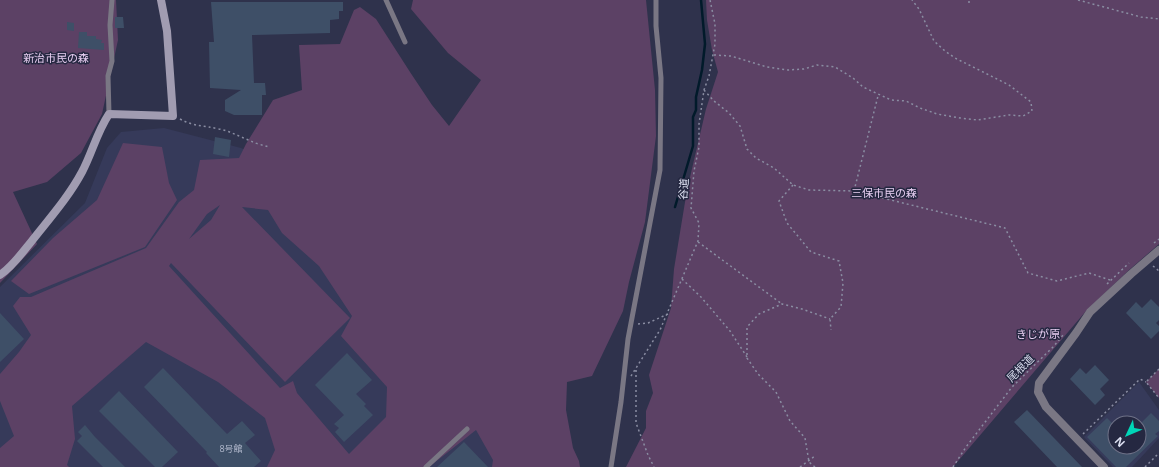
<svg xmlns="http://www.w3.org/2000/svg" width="1159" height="467" font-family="'Open Sans','Noto Sans JP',sans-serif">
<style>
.built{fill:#363a5a;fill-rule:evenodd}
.green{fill:#5c4165;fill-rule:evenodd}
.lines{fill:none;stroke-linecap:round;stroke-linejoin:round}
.stream{stroke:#011a2a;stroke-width:2.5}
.building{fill:#3e4f67}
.path{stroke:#8a8da2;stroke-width:1.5;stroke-dasharray:2 3;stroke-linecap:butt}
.lane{stroke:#7a7784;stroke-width:5}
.street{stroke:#7a7784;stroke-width:8}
.secondary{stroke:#a19cb1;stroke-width:8}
.labels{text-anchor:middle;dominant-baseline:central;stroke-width:3;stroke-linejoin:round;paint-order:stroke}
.number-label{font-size:9px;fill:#b4bbce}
.park-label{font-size:11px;fill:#e9cff3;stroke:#252841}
.street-label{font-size:11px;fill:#dcdff0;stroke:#252841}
</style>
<rect width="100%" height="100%" fill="#2f324c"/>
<path class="built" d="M164 128 241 148 283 166 506 467H0V287L85 203 107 148 121 132Z
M1139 382 1159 410V438L1132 467H1113L1084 437ZM1115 423H1139V447H1115Z"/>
<path class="green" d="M0 0H116L118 40 102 114 81 153 47 182 13 192 37 244 0 283Z
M413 0H646L655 90 656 136 645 222 629 282 623 311 592 376 567 382 566 410 573 448 579 461 580 467H492L493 460 476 430 429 467H267L275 450 265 418 218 382 146 342 72 406 75 439 67 465 69 467H0V448L14 436 0 401V374L19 352 31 335 13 306 20 297H31L146 248 179 202 194 190 200 160 239 158 246 144 273 100 302 90 299 45 340 44 354 10 360 7 376 19 410 72 432 105 449 126 481 80 448 53 411 9ZM220 205 211 220 189 239 207 214ZM242 207 268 210 282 233 319 266 352 316 341 336 387 387 386 417 349 454 297 393 293 381 280 388 169 266 171 263 285 382 350 318Z
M706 0H1159V244L1129 270 1086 311 953 467H626L646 428V411L653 393 649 375 671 308 674 269 687 190 706 109 718 72 712 50 707 20Z
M123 143 162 147 169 183 177 200 145 247 29 294 11 281 53 238 97 200Z
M1159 369V398L1146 382Z"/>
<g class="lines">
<path class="stream" d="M675 207 693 146V117L696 110V97L702 70 705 44 701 0"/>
</g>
<path class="building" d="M211 2H343V11H339V19L330 20V33L252 35 254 83H265L266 95H262V115H234L225 111V100L241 90 210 88 209 42H214Z
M115 17H123L124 28H115Z
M67 22 74 23V31L67 30Z
M79 32H87V36H96V39L102 40 101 43H104V50L78 48Z
M215 137 231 140 229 157 213 154Z
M1151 299 1159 307V320L1156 323 1159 326V331L1151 339 1126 313 1136 302 1142 308Z
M0 313 24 339 0 362Z
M347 353 372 380 356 394 366 404 364 406 373 415 344 442 335 432 339 428 334 424 344 415 315 385Z
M1095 365 1109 380 1100 389 1105 395 1095 405 1070 379 1080 368 1086 374Z
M163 368 227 434 242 421 255 435 245 443 261 461 254 467H219L206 453 207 452 144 387Z
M119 391 178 452 162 467H155L99 411Z
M1027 410 1082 467H1057L1014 422Z
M1151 413 1159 421V431L1155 434 1158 436 1126 467H1116L1087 437 1107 418 1115 426V447H1139V425Z
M85 425 95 437 125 467H103L77 441 82 436 78 432Z
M464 442 488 467H437Z"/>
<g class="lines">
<path class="path" d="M1078 0 1141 17 1159 19
M969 3V0
M714 55 731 56 767 67 787 70 804 69 817 65 835 67 853 78 863 87 891 100 906 101 920 108 937 114 960 118 977 120 1009 115 1023 116 1032 111 1031 102 1009 85 955 58 945 51 934 41 919 9 912 0
M704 90 714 101 729 113 740 126 747 149 756 158 774 168 793 185 809 190 854 191 1005 228 1028 273 1057 281 1089 273 1110 280
M180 119C195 127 203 125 219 129 230 131 240 137 251 141 256 144 263 145 269 147
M793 185 779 201 787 223 811 252 839 261 843 283 841 307 830 319 831 330
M854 191 878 96
M698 242 782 304
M1154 243 1159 239
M1153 266 1159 271
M682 279 701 297 730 331 747 357
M1107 284 1129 263
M638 324 648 323 668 314
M1159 369 1146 382 1159 398
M636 370V423L648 455 654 467
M631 376 660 330 698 241 699 223 691 208 694 171 699 147V124L704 90 709 76 715 44V24L710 0
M1083 434 1140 379 1146 382
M800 467 815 456
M815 467 809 462 805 438 790 421 776 392 758 374 747 358V327L759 314 782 304 802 309 830 319
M953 467 966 447 1012 387 1053 347 1064 334
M1145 467 1159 453"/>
<path class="lane" d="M386 0 405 42
M109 114 108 76 112 61 110 25 112 0
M426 467 467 429
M611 467 621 402 628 339 660 170 661 78 656 26V0"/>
<path class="street" d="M1104 467 1046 407 1038 392 1039 383 1076 333 1090 312 1131 274 1159 250"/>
<path class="secondary" d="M0 275C12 267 22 253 31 242 49 219 68 198 82 172 92 153 97 132 109 114L173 116 167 31 161 0"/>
</g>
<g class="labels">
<g class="number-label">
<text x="231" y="448">8号館</text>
</g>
<g class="park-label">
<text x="56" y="57">新治市民の森</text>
<text x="884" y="192">三保市民の森</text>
<text x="1038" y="333">きじが原</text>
</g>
<g class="street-label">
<text transform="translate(683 189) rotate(-85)">谷道</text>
<text transform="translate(1020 368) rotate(-45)">尾根道</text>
</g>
</g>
<g transform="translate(1127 435) rotate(226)"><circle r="19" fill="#252841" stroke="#6e7187"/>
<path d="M0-3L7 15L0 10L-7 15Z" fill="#00d5b7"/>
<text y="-6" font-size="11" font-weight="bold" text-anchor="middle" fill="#dcdff0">N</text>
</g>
</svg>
